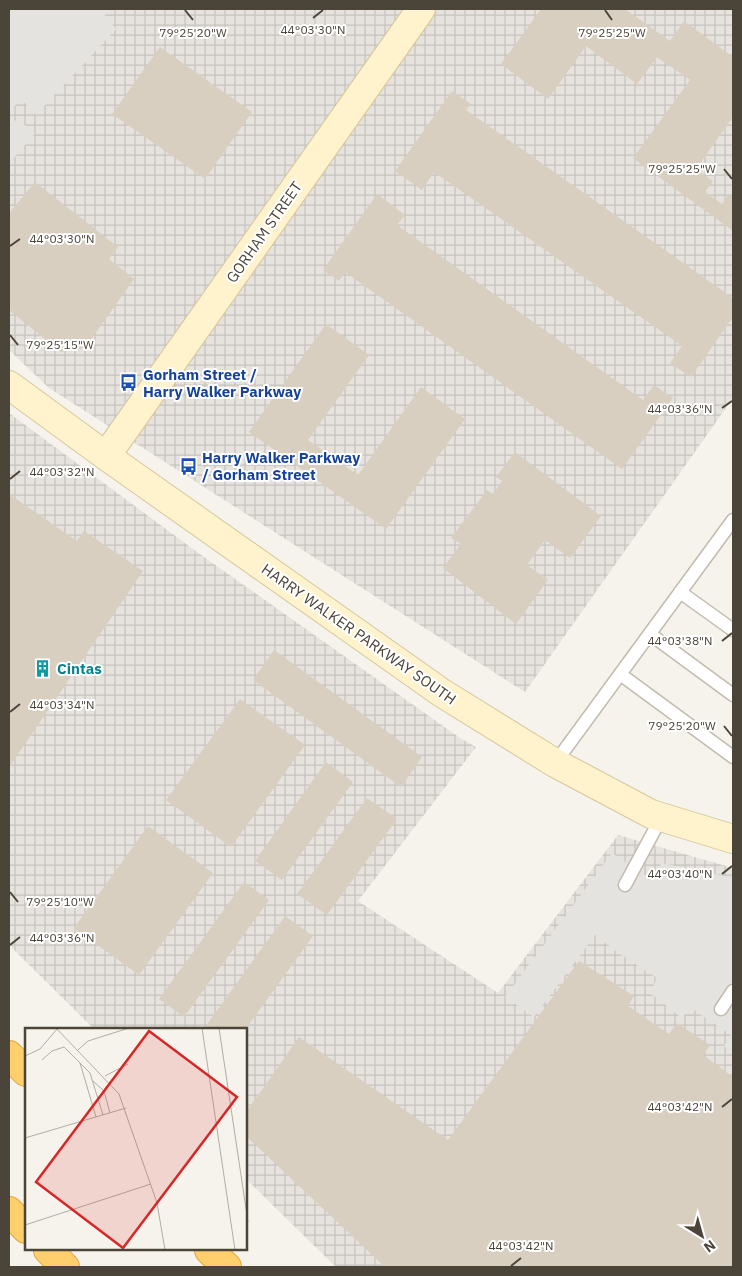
<svg xmlns="http://www.w3.org/2000/svg" width="742" height="1276" font-family="'IBM Plex Sans',sans-serif">
<style>
.industrial{fill:url(#industrial-grid)}
.parking{fill:#e5e3e0}
.building{fill:#d8cfc1}
.lines{fill:none;stroke-linecap:round;stroke-linejoin:round}
.lane-casing{stroke:#c2bbae;stroke-width:15}
.secondary-casing{stroke:#d6c79b;stroke-width:30}
.highway-casing{stroke:#e0a43c;stroke-width:30}
.lane{stroke:#fff;stroke-width:12}
.secondary{stroke:#fff3cd;stroke-width:28}
.highway{stroke:#ffcf6e;stroke-width:28}
.ticks{fill:none;stroke:#4b4439;stroke-width:2}
.labels{text-anchor:middle;dominant-baseline:central;stroke-width:4;stroke-linejoin:round;paint-order:stroke}
.street-label{font-size:15px;fill:#4b4439;stroke:#fff}
.transit-label{font-size:15px;font-weight:bold;fill:#164399;stroke:#fff;text-anchor:start}
.culture-label{font-size:15px;font-weight:bold;fill:#0d838f;stroke:#fff;text-anchor:start}
.inset-road{fill:none;stroke:#b2ada4;stroke-width:1}
.view{fill:#d62828;fill-opacity:0.15;stroke:#d62828;stroke-width:2.5}
.inset-edge{fill:none;stroke:#4b4439;stroke-width:2.5}
.ticks-label{font-size:12px;text-anchor:middle;fill:#4b4439;stroke:#fff;stroke-width:4;stroke-linejoin:round;paint-order:stroke}
</style>
<defs>
<pattern id="industrial-grid" width="8" height="8" patternUnits="userSpaceOnUse" patternTransform="scale(1.25)"><rect width="8" height="8" fill="#e6e2dd"/><path d="M0 4h8M4 0v8" fill="none" stroke="#c7c3be"/></pattern>
</defs>
<rect width="100%" height="100%" fill="#f6f3ec"/>
<path class="industrial" d="M9 9H733V398L525 692 49 388 9 350Z
M9 413 197 552 460 738 476 747 358 901 498 993 618 835 733 868V1267H336L246 1179V1030H95L9 945Z"/>
<path class="parking" d="M9 9H112L105 15 116 29 36 115 22 100 9 111Z
M17 119 35 133 9 164V126Z
M612 853 651 879 662 863 733 878V1054L724 1046 731 1035 691 1008 682 1018 650 993 657 978 617 952 595 935 534 1017 505 997Z"/>
<path class="building" d="M541 9H625L670 41 684 21 733 57V117L696 169 713 181 705 192 722 204 729 194 733 197V231L633 158 690 80 657 57 637 84 586 46 548 99 501 64Z
M160 47 252 112 205 179 112 114Z
M452 91 471 104 466 110 733 298V317L691 377 670 363 682 346 434 172 422 190 395 171Z
M35 182 118 247 109 259 134 279 85 348 61 352 9 310V213Z
M377 194 405 215 397 225 643 400 654 385 673 398 622 469 345 272 339 281 323 270Z
M326 324 369 355 308 440 358 475 421 387 465 419 386 529 249 432Z
M515 452 601 516 570 558 545 540 527 565 548 580 516 624 443 568 461 544 451 538 487 490 493 494 502 481 496 477Z
M9 494 77 541 84 531 143 571 10 766 9 765Z
M274 650 422 757 401 787 253 680Z
M240 699 305 745 231 847 166 800Z
M326 762 353 782 282 880 255 861Z
M367 798 397 819 327 915 297 894Z
M148 826 213 873 139 975 74 928Z
M244 882 269 900 184 1017 159 999Z
M285 916 313 936 245 1030H203Z
M579 961 634 996 628 1006 669 1034 677 1023 710 1045 703 1055 733 1077V1267H385L246 1136V1112L299 1037 448 1140Z"/>
<g class="lines">
<defs>
<path id="lane" d="M680 592 733 630
M650 634 733 695
M620 674 733 757
M555 763 733 520
M625 885 661 818
M721 1009 733 991"/>
<path id="secondary" d="M9 385 106 456 442 693 555 763 651 814 733 839
M106 456 421 9"/>
<path id="highway" d="M9 1055 26 1072
M9 1211 26 1229
M48 1250 65 1267
M209 1250 227 1267"/>
</defs>
<use href="#lane" class="lane-casing"/>
<use href="#secondary" class="secondary-casing"/>
<use href="#highway" class="highway-casing"/>
<use href="#lane" class="lane"/>
<use href="#secondary" class="secondary"/>
<use href="#highway" class="highway"/>
</g>
<path class="ticks" d="M185 10 193 20M605 10 612 20M313 18 323 10M724 169 732 179M10 246 20 239M10 335 18 345M722 408 732 401M10 479 20 471M722 641 732 633M10 712 20 704M724 726 732 736M722 874 732 866M10 892 18 902M10 945 20 937M722 1107 732 1099M511 1266 521 1258"/>
<defs>
<symbol id="bus-bare" viewBox="-9 -9 18 18"><path d="M-5-6H5V4H4V6H2V4H-2V6H-4V4H-5ZM-3.5-4V0h7V-4ZM-3.5 1.2v1.5H-2V1.2ZM2 1.2v1.5H3.5V1.2Z" fill="#1a4fb4" stroke="#fff" stroke-width="2.5" paint-order="stroke"/></symbol>
<symbol id="building-bare" viewBox="-9 -9 18 18"><path d="M-4-6H4V6H1V3H-1V6H-4ZM-2.5-4.3h1.7v1.8h-1.7ZM.8-4.3h1.7v1.8H.8ZM-2.5-1h1.7V.8h-1.7ZM.8-1h1.7V.8H.8Z" fill="#0f9aa8" stroke="#fff" stroke-width="2.5" paint-order="stroke"/></symbol>
</defs>
<g fill-rule="evenodd">
<use href="#bus-bare" x="116" y="370" width="25" height="25"/>
<use href="#bus-bare" x="176" y="454" width="25" height="25"/>
<use href="#building-bare" x="30" y="656" width="25" height="25"/>
</g>
<g class="labels">
<g class="street-label">
<text transform="translate(264 232) rotate(-55)">GORHAM STREET</text>
<text transform="translate(359 634) rotate(35)">HARRY WALKER PARKWAY SOUTH</text>
</g>
<g class="transit-label">
<text x="143" y="374">Gorham Street /<tspan x="143" dy="17">Harry Walker Parkway</tspan></text>
<text x="202" y="457">Harry Walker Parkway<tspan x="202" dy="17">/ Gorham Street</tspan></text>
</g>
<g class="culture-label">
<text x="57" y="668">Cintas</text>
</g>
</g>
<g transform="translate(25 1028)">
<rect width="222" height="222" fill="#f6f3ec"/>
<path class="inset-road" d="M31 0 94 66 132 175 140 222M177 0 210 222M194 0 223 194M53 22 63 13 104 0M0 28 15 21 32 1M17 32 27 23 39 19 55 35M80 48 103 36M68 53 79 63 85 85M71 89 55 35 65 45 78 87M0 110 101 80M0 197 126 156"/>
<path class="view" d="M124 3 212 69 98 220 11 154Z"/>
<rect width="222" height="222" class="inset-edge"/>
</g>
<g class="ticks-label">
<text x="313" y="34">44°03'30"N</text>
<text x="193" y="37">79°25'20"W</text>
<text x="612" y="37">79°25'25"W</text>
<text x="682" y="173">79°25'25"W</text>
<text x="62" y="243">44°03'30"N</text>
<text x="60" y="349">79°25'15"W</text>
<text x="680" y="413">44°03'36"N</text>
<text x="62" y="476">44°03'32"N</text>
<text x="680" y="645">44°03'38"N</text>
<text x="62" y="709">44°03'34"N</text>
<text x="682" y="730">79°25'20"W</text>
<text x="680" y="878">44°03'40"N</text>
<text x="60" y="906">79°25'10"W</text>
<text x="62" y="942">44°03'36"N</text>
<text x="680" y="1111">44°03'42"N</text>
<text x="521" y="1250">44°03'42"N</text>
</g>
<rect width="742" height="1276" fill="none" stroke="#4b4439" stroke-width="20"/>
<g transform="translate(702 1236) rotate(143)" stroke="#ffffff" stroke-width="4" paint-order="stroke">
<path d="M0-4L9 19L0 12L-9 19Z" fill="#4b4439"/>
<text y="-8" font-size="14" font-weight="bold" text-anchor="middle" fill="#4b4439">N</text>
</g>
</svg>
